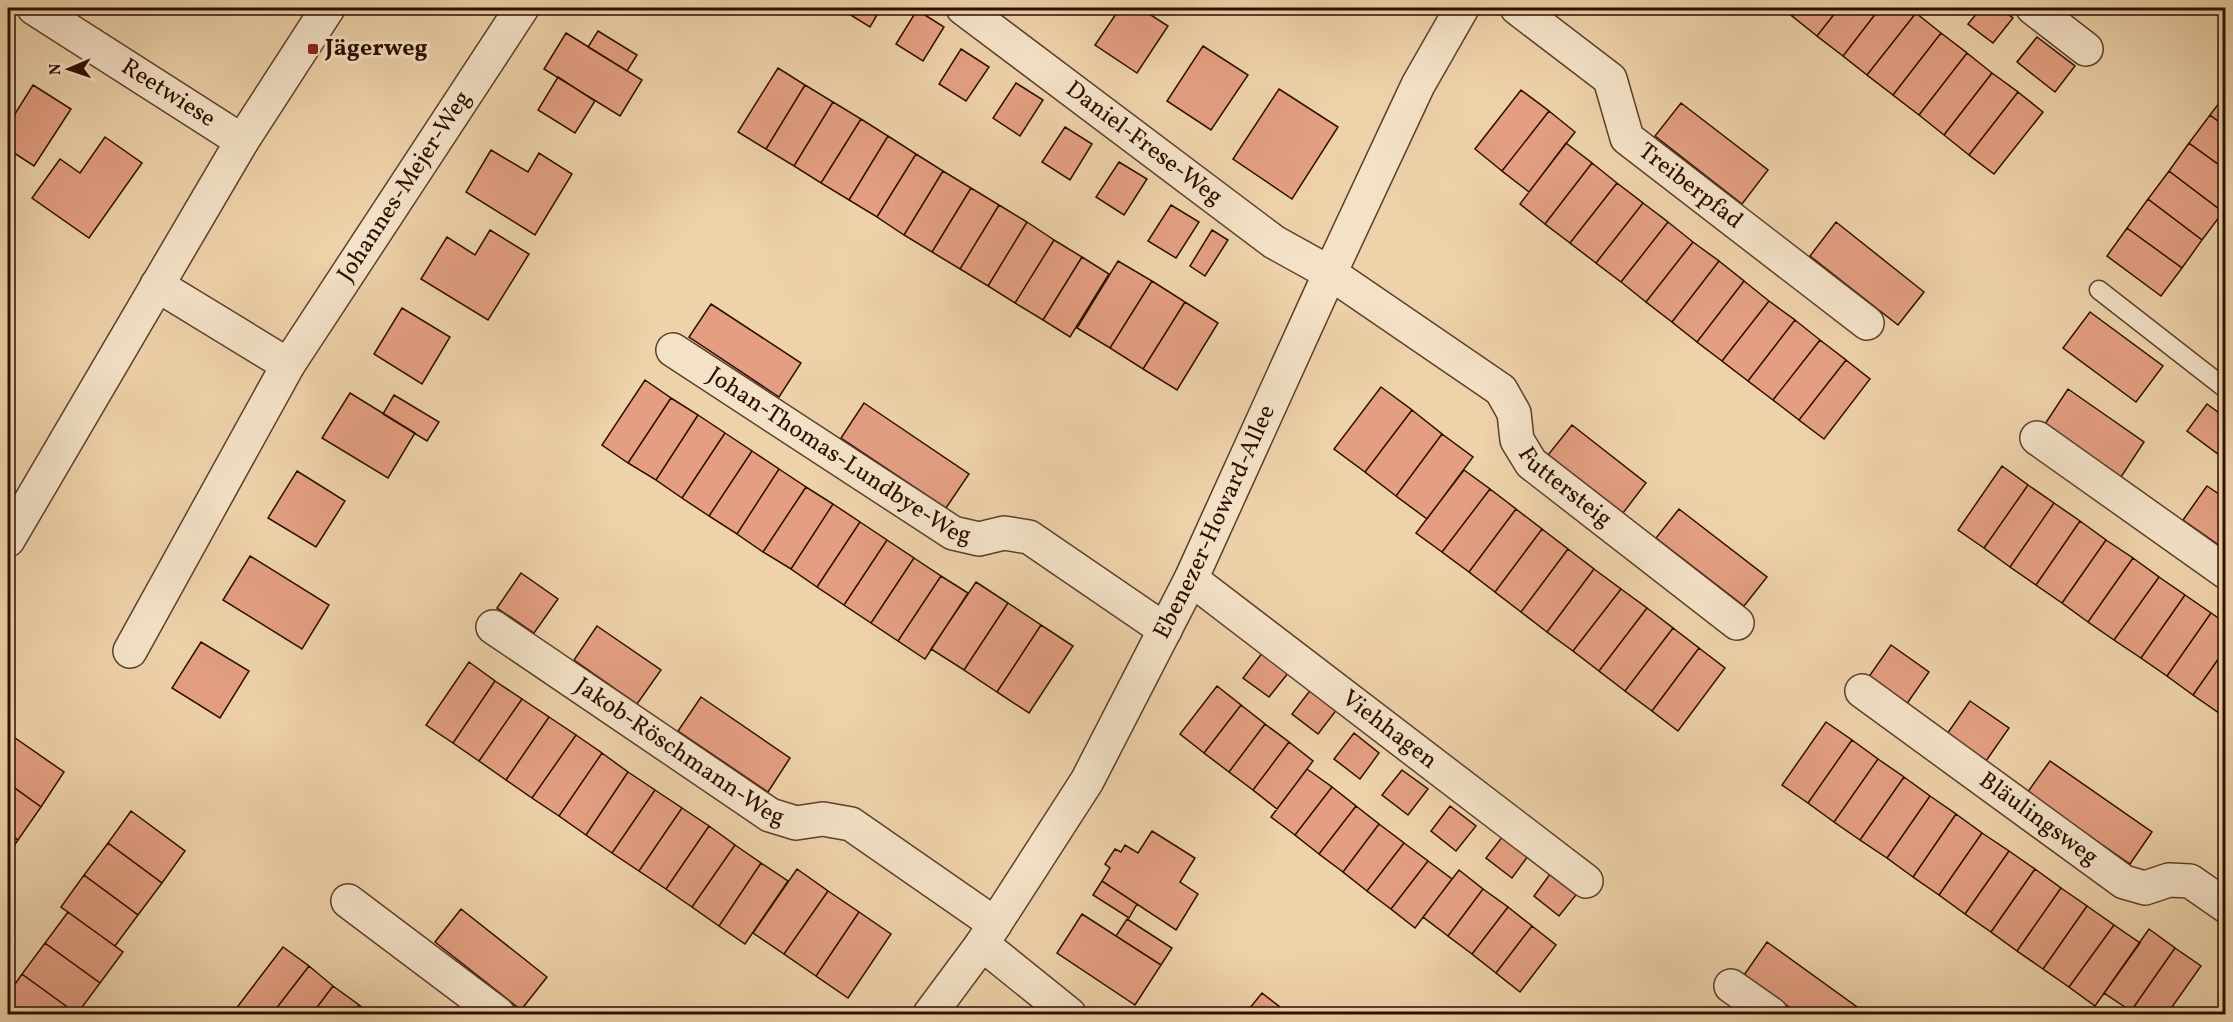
<svg xmlns="http://www.w3.org/2000/svg" width="2233" height="1022" font-family="Vollkorn,serif">
<style>
.building{fill:#e49f82;stroke:#2d0e00;stroke-width:1.5}
.lines{fill:none;stroke-linecap:round;stroke-linejoin:round}
.lane-casing{stroke:#5d3f2a;stroke-width:21}
.street-casing{stroke:#5d3f2a;stroke-width:36}
.lane{stroke:#f4e2c8;stroke-width:18}
.street{stroke:#f4e2c8;stroke-width:33}
.poi-dot{fill:#8f2418;stroke:#f4e2c8;stroke-width:2}
.labels{text-anchor:middle;dominant-baseline:central;stroke-width:6;stroke-linejoin:round;paint-order:stroke}
.poi-label{font-size:24px;font-weight:bold;fill:#2d0e00;stroke:#f4e2c8;text-anchor:start}
.street-label{font-size:24px;fill:#2d0e00;stroke:#f4e2c8}
</style>
<rect width="100%" height="100%" fill="#eed2aa"/>
<filter id="stains"><feTurbulence type="fractalNoise" baseFrequency=".00333" numOctaves="4"/><feColorMatrix values="0 0 0 0 .2 0 0 0 0 .09 0 0 0 0 .02 0 0 0 .5 -.17"/></filter>
<radialGradient id="worn" r=".72"><stop offset=".6" stop-color="#630" stop-opacity="0"/><stop offset="1" stop-color="#630" stop-opacity=".3"/></radialGradient>
<path class="building" d="M842 8H881L870 27 841 9Z
M1120 8H1140L1168 26 1137 73 1095 45Z
M1780 8H1798L1792 16Z
M1798 8H1839L1817 36 1792 16Z
M1839 8H1880L1843 56 1817 36Z
M1880 8H1909L1916 13 1867 75 1843 56Z
M1981 8H1999L2013 18 1993 43 1968 24Z
M917 10 944 27 923 61 896 44Z
M1916 13 1941 33 1893 95 1867 75Z
M598 31 637 55 627 71 588 47Z
M566 33 642 80 620 116 544 69Z
M1941 33 1967 53 1919 115 1893 95Z
M2037 37 2075 66 2055 92 2017 62Z
M1203 46 1248 75 1211 130 1167 101Z
M961 49 989 67 966 101 939 84Z
M1967 53 1992 73 1944 135 1919 115Z
M778 68 805 85 766 149 738 132Z
M1992 73 2018 92 1969 155 1944 135Z
M558 77 595 101 575 133 538 110Z
M1016 83 1043 100 1020 136 993 118Z
M33 85 71 109 34 166 8 149V125Z
M805 85 833 102 794 166 766 149Z
M1279 89 1338 127 1292 199 1233 159Z
M1521 90 1549 111 1502 171 1475 149Z
M2018 92 2043 112 1994 174 1969 155Z
M2226 94V127L2210 115Z
M833 102 861 119 821 183 794 166Z
M1681 103 1768 170 1742 204 1655 136Z
M1549 111 1575 132 1529 192 1502 171Z
M2210 115 2226 127V170L2189 143Z
M861 119 888 136 849 200 821 183Z
M1065 127 1092 144 1070 180 1042 162Z
M888 136 916 154 877 217 849 200Z
M105 137 142 163 89 238 32 198 60 159 80 173Z
M1566 143 1592 163 1545 224 1520 204Z
M2189 143 2226 170V208L2223 212 2169 171Z
M491 150 528 172 539 153 572 174 535 235 466 192Z
M916 154 943 171 904 235 877 217Z
M1119 162 1147 179 1124 215 1096 197Z
M1592 163 1617 183 1570 243 1545 224Z
M943 171 971 188 932 252 904 235Z
M2169 171 2223 212 2202 240 2148 199Z
M1617 183 1643 203 1596 263 1570 243Z
M971 188 999 205 960 269 932 252Z
M2148 199 2202 240 2182 268 2127 228Z
M1643 203 1668 222 1621 282 1596 263Z
M999 205 1027 222 988 286 960 269Z
M1171 205 1199 222 1176 258 1148 241Z
M1027 222 1054 240 1015 303 988 286Z
M1668 222 1693 242 1646 302 1621 282Z
M1836 222 1924 292 1898 325 1810 256Z
M2127 228 2182 268 2161 296 2107 256Z
M490 230 529 254 488 320 421 279 447 237 475 255Z
M1212 230 1228 240 1205 276 1190 266Z
M1054 240 1082 257 1043 320 1015 303Z
M1693 242 1719 261 1672 322 1646 302Z
M1082 257 1109 274 1070 337 1043 320Z
M1118 261 1152 281 1110 348 1077 328Z
M1719 261 1744 281 1697 342 1672 322Z
M1152 281 1185 302 1143 369 1110 348Z
M1744 281 1769 301 1722 361 1697 342Z
M1769 301 1795 320 1748 381 1722 361Z
M1185 302 1218 323 1177 390 1143 369Z
M711 304 801 363 779 397 689 337Z
M402 308 450 337 422 384 374 354Z
M2090 312 2163 366 2136 402 2063 348Z
M1795 320 1820 340 1773 400 1748 381Z
M1820 340 1846 360 1799 420 1773 400Z
M1846 360 1870 379 1824 439 1799 420Z
M645 380 671 398 628 463 602 445Z
M1381 387 1412 410 1365 472 1334 449Z
M2068 389 2144 442 2121 477 2045 424Z
M350 393 415 433 388 478 322 438Z
M394 395 439 422 427 441 383 414Z
M671 398 698 415 656 480 628 463Z
M864 403 969 474 946 508 841 438Z
M2207 404 2226 418V460L2187 431Z
M1412 410 1442 434 1396 496 1365 472Z
M698 415 725 433 682 498 656 480Z
M1572 425 1646 483 1623 513 1548 455Z
M725 433 752 451 709 516 682 498Z
M1442 434 1473 457 1427 519 1396 496Z
M752 451 779 469 737 534 709 516Z
M2002 466 2028 485 1984 548 1958 530Z
M779 469 806 487 763 552 737 534Z
M1464 470 1490 489 1442 552 1416 533Z
M297 471 345 501 316 547 268 518Z
M2028 485 2054 503 2010 567 1984 548Z
M2207 486 2226 499V550L2183 520Z
M806 487 833 504 791 569 763 552Z
M1490 489 1516 509 1469 572 1442 552Z
M2054 503 2080 521 2036 585 2010 567Z
M833 504 860 522 817 587 791 569Z
M1516 509 1542 529 1495 592 1469 572Z
M1679 509 1767 577 1744 606 1656 538Z
M2080 521 2106 540 2062 603 2036 585Z
M860 522 887 540 844 605 817 587Z
M1542 529 1568 549 1521 612 1495 592Z
M887 540 914 558 871 623 844 605Z
M2106 540 2133 558 2088 622 2062 603Z
M1568 549 1594 569 1547 632 1521 612Z
M250 556 329 605 302 649 223 600Z
M914 558 941 576 898 641 871 623Z
M2133 558 2159 577 2114 640 2088 622Z
M1594 569 1621 589 1573 651 1547 632Z
M521 573 558 599 534 633 497 608Z
M941 576 968 593 925 659 898 641Z
M2159 577 2185 595 2141 658 2114 640Z
M976 582 1008 603 964 670 931 649Z
M1621 589 1647 608 1599 671 1573 651Z
M2185 595 2211 613 2167 676 2141 658Z
M1008 603 1041 625 997 692 964 670Z
M1647 608 1673 628 1625 691 1599 671Z
M2211 613 2226 623V648L2193 695 2167 676Z
M1041 625 1073 646 1029 713 997 692Z
M597 626 661 670 637 704 574 660Z
M1673 628 1699 648 1652 711 1625 691Z
M201 642 249 671 220 718 172 688Z
M1891 645 1929 672 1906 705 1868 678Z
M1699 648 1725 668 1678 731 1652 711Z
M2226 648V704L2219 713 2193 695Z
M1263 652 1289 672 1269 697 1243 678Z
M469 662 495 681 453 743 426 725Z
M495 681 522 699 479 761 453 743Z
M1217 686 1241 705 1204 753 1180 734Z
M1312 688 1338 708 1318 734 1292 714Z
M701 697 790 758 768 792 678 731Z
M522 699 549 717 506 780 479 761Z
M1970 701 2009 728 1986 761 1947 734Z
M1241 705 1265 724 1229 772 1204 753Z
M549 717 576 735 532 798 506 780Z
M1826 722 1852 740 1808 803 1782 785Z
M1265 724 1289 742 1253 790 1229 772Z
M8 733 64 772 41 807 8 783Z
M1354 733 1379 753 1360 779 1334 759Z
M576 735 602 753 559 816 532 798Z
M1852 740 1878 759 1834 822 1808 803Z
M1289 742 1313 761 1277 809 1253 790Z
M602 753 628 772 586 835 559 816Z
M1878 759 1904 777 1860 840 1834 822Z
M2050 761 2152 832 2130 864 2027 793Z
M1307 769 1332 787 1295 835 1271 817Z
M1402 770 1428 789 1408 815 1382 795Z
M628 772 655 790 612 853 586 835Z
M1904 777 1930 796 1887 858 1860 840Z
M8 783 41 807 18 840 8 833Z
M1332 787 1356 806 1319 854 1295 835Z
M655 790 682 808 639 871 612 853Z
M1930 796 1956 814 1913 877 1887 858Z
M1356 806 1379 824 1343 872 1319 854Z
M1450 806 1476 826 1456 851 1431 831Z
M682 808 709 826 666 889 639 871Z
M131 811 185 851 162 883 108 843Z
M1956 814 1982 833 1939 895 1913 877Z
M1379 824 1404 843 1367 891 1343 872Z
M709 826 735 845 692 907 666 889Z
M1152 831 1195 858 1180 882 1198 894 1176 930 1102 881 1110 868 1105 864 1115 849 1121 852 1125 845 1138 853Z
M1506 832 1531 852 1512 878 1486 858Z
M8 833 18 840 8 855Z
M1982 833 2009 851 1965 914 1939 895Z
M108 843 162 883 138 915 84 875Z
M1404 843 1428 861 1391 909 1367 891Z
M735 845 761 863 719 926 692 907Z
M2009 851 2035 869 1991 932 1965 914Z
M1428 861 1452 879 1415 928 1391 909Z
M761 863 788 881 745 944 719 926Z
M797 869 828 891 784 954 753 933Z
M2035 869 2061 888 2017 951 1991 932Z
M1459 870 1483 889 1448 936 1423 917Z
M1553 870 1580 890 1559 916 1534 896Z
M84 875 138 915 115 946 61 907Z
M1102 881 1137 904 1129 918 1093 895Z
M2061 888 2087 906 2043 969 2017 951Z
M1483 889 1508 907 1472 954 1448 936Z
M828 891 859 912 816 976 784 954Z
M2087 906 2114 925 2069 987 2043 969Z
M1508 907 1532 926 1496 973 1472 954Z
M461 909 547 977 521 1010 435 942Z
M68 912 123 952 100 983 45 943Z
M859 912 891 934 848 998 816 976Z
M1082 914 1161 965 1135 1005 1057 953Z
M1127 919 1172 948 1161 965 1116 936Z
M2114 925 2140 943 2095 1006 2069 987Z
M1532 926 1556 945 1520 992 1496 973Z
M2149 929 2175 948 2131 1011 2104 993Z
M1767 942 1857 1007 1851 1014H1799L1744 975Z
M45 943 100 983 77 1014 22 974Z
M283 947 309 966 272 1014H241L235 1010Z
M2175 948 2201 966 2167 1014H2135L2131 1011Z
M309 966 333 986 312 1014H272Z
M22 974 77 1014H12L8 1011V994Z
M333 986 359 1005 352 1014H312Z
M1262 993 1289 1014H1245Z
M359 1005 372 1014H352Z"/>
<g class="lines">
<defs>
<path id="lane" d="M2099 290 2226 389"/>
<g id="street">
<path id="s1" d="M34 8 242 141"/>
<path id="s2" d="M963 8 1274 242 1330 273 1501 390 1514 413 1517 440 1531 463 1737 623"/>
<path id="s3" d="M1517 8 1610 79 1627 138 1867 323"/>
<path d="M2033 8 2086 49"/>
<path d="M157 285 288 365"/>
<path id="s4" d="M673 350 953 533 979 539 1004 533 1029 537 1165 630"/>
<path d="M2037 438 2226 572"/>
<path d="M8 540 242 141 328 8"/>
<path id="s5" d="M1191 579 1586 881"/>
<path id="s6" d="M493 627 770 815 796 823 823 819 851 824 995 924"/>
<path id="s7" d="M130 651 288 365 522 8"/>
<path id="s8" d="M1862 691 2124 882 2145 888 2169 880 2190 881 2226 906"/>
<path d="M348 901 498 1014"/>
<path d="M982 944 1069 1014"/>
<path d="M1731 986 1771 1014"/>
<path id="s9" d="M930 1014 982 944 1087 781 1191 579 1330 273 1418 85 1462 8"/>
</g>
</defs>
<use href="#lane" class="lane-casing"/>
<use href="#street" class="street-casing"/>
<use href="#lane" class="lane"/>
<use href="#street" class="street"/>
</g>
<rect class="poi-dot" x="307" y="43" width="12" height="12" rx="3"/>
<g class="labels">
<g class="poi-label">
<text x="325" y="49">Jägerweg</text>
</g>
<g class="street-label">
<text stroke="none"><textPath href="#s1" startOffset="159">Reetwiese</textPath></text>
<text stroke="none"><textPath href="#s2" startOffset="226">Daniel-Frese-Weg</textPath></text>
<text stroke="none"><textPath href="#s7" startOffset="540">Johannes-Mejer-Weg</textPath></text>
<text stroke="none"><textPath href="#s3" startOffset="258">Treiberpfad</textPath></text>
<text stroke="none"><textPath href="#s4" startOffset="198">Johan-Thomas-Lundbye-Weg</textPath></text>
<text stroke="none"><textPath href="#s2" startOffset="782">Futtersteig</textPath></text>
<text stroke="none"><textPath href="#s9" startOffset="570">Ebenezer-Howard-Allee</textPath></text>
<text stroke="none"><textPath href="#s5" startOffset="249">Viehhagen</textPath></text>
<text stroke="none"><textPath href="#s6" startOffset="225">Jakob-Röschmann-Weg</textPath></text>
<text stroke="none"><textPath href="#s8" startOffset="218">Bläulingsweg</textPath></text>
</g>
</g>
<rect width="2233" height="1022" fill="none" stroke="#eed2aa" stroke-width="30"/>
<rect x="9" y="9" width="2215" height="1004" fill="none" stroke="#2d0e00" stroke-width="3"/>
<rect x="15" y="15" width="2203" height="992" fill="none" stroke="#2d0e00" stroke-width="1.5"/>
<g transform="translate(69 69) rotate(268)" stroke="#f4e2c8" stroke-width="4.5" paint-order="stroke">
<path d="M0-4.5L10 22L0 15L-10 22Z" fill="#2d0e00"/>
<text y="-9" font-size="16" font-weight="bold" text-anchor="middle" fill="#2d0e00">N</text>
</g>
<rect width="100%" height="100%" filter="url(#stains)"/>
<rect width="100%" height="100%" fill="url(#worn)"/>
</svg>
